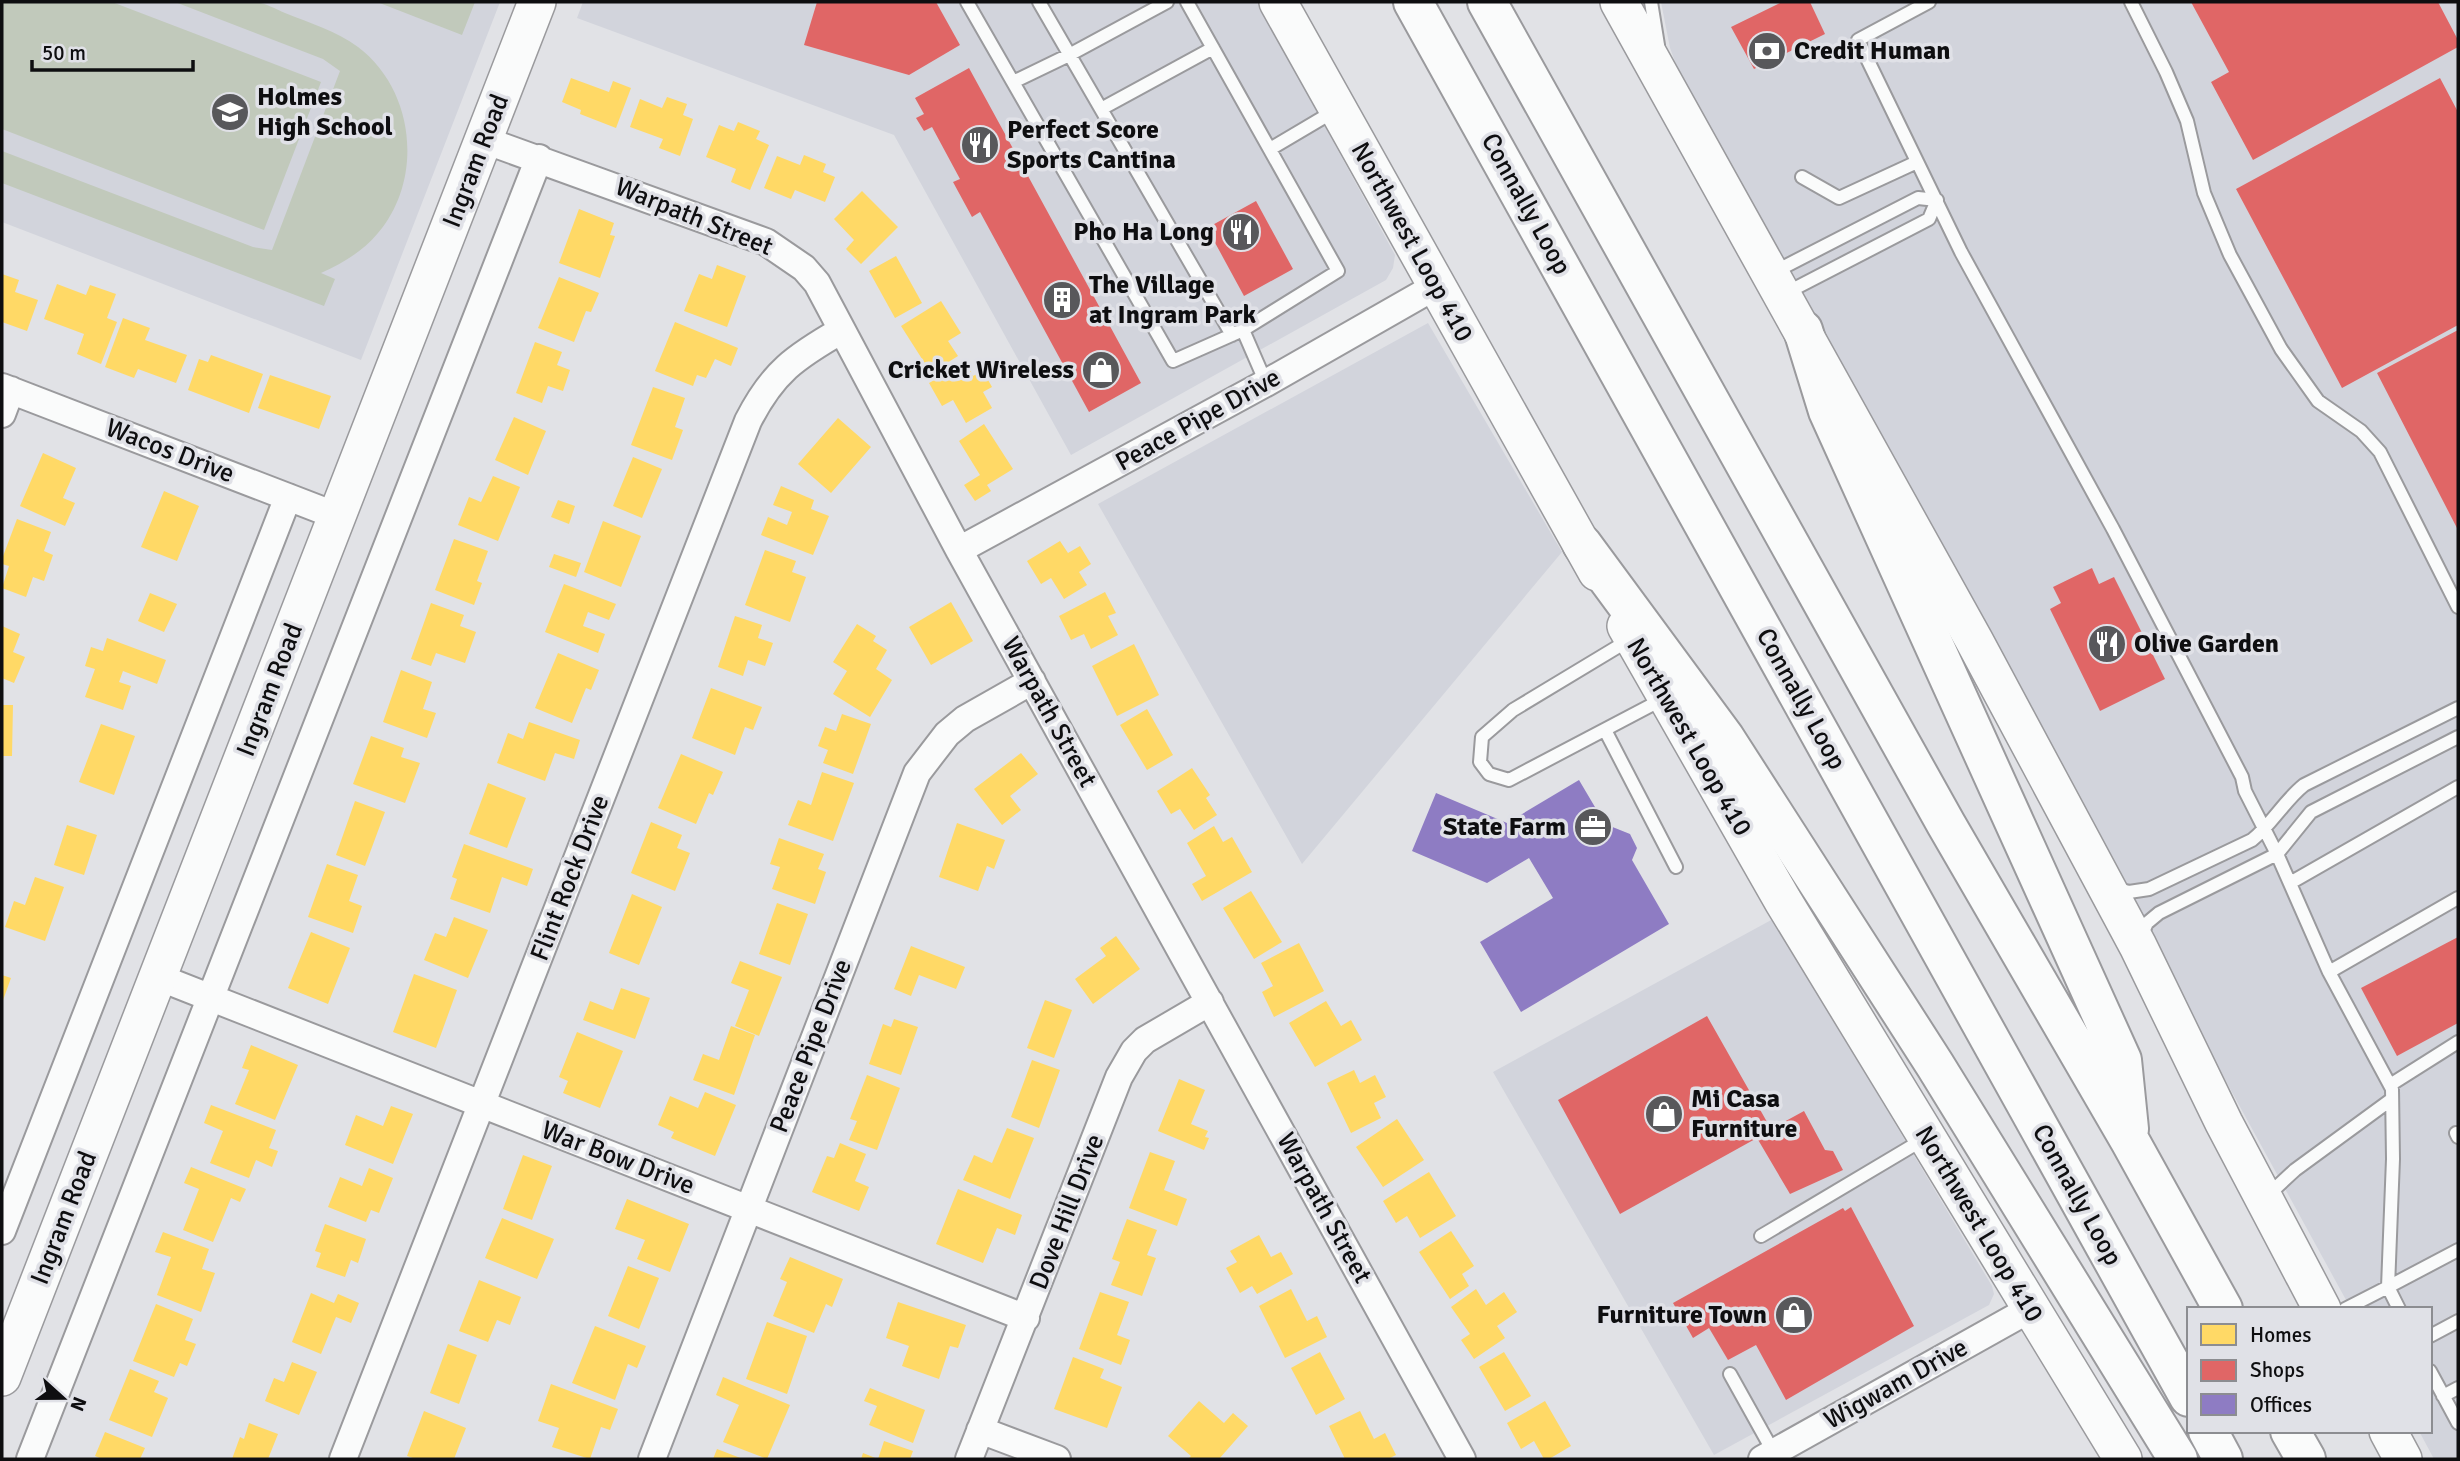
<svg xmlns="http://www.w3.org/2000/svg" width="2460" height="1461" font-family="Signika,sans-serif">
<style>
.built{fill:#d2d4dc}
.green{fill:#c1c9bb}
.homes{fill:#ffd966}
.shops{fill:#e06666}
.offices{fill:#8e7cc3}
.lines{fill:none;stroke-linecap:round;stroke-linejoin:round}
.lane-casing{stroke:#9a9a9d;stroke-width:16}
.street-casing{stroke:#9a9a9d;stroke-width:30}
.secondary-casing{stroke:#9a9a9d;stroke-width:40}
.highway-casing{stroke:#9a9a9d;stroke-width:42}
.lane{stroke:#fafbfb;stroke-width:12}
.street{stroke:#fafbfb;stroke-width:26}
.secondary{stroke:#fafbfb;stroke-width:37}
.highway{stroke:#fafbfb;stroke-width:38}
.labels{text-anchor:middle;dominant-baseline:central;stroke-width:7;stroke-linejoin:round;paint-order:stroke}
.poi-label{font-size:26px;font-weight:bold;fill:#0e0e10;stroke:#e0e1e7;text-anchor:start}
.street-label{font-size:26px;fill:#0e0e10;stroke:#e0e1e7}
</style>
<rect width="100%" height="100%" fill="#e1e2e6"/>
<path class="built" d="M2 2H500L361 360 2 222Z
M583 2H1257L1395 255 1393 268 1386 280 1071 455 894 135 577 18Z
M1661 2H2458V1459H2434L2419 1431H2430V1309H2351L1729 176 1688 97 1670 48Z
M1428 323 1562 552 1302 864 1098 504Z
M1773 919 1992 1286 1994 1294 1989 1305 1714 1455 1493 1072Z"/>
<path class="green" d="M2 2H112L321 82 264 230 2 129Z
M175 2C198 2 232 0 255 2 265 3 276 9 285 13 310 23 336 31 358 47 415 90 424 179 378 233 362 252 343 263 321 273L335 279 324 306 2 183V151L253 247 272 250 340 71 323 59Z
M377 2H475L462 35Z"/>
<path class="homes" d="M571 78 609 92 613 81 631 88 616 128 580 114 581 110 562 102Z
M667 97 687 104 683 115 693 119 680 156 659 148 663 139 630 127 640 99 662 108Z
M738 122 760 131 756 139 769 145 750 190 731 182 736 169 706 157 719 125 734 131Z
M804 155 826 164 823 172 835 177 825 202 795 190 791 199 764 188 777 156 800 165Z
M862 191 898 227 861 264 846 249 854 240 834 219Z
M579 209 614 223 610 235 615 236 600 278 559 263Z
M896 256 922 303 895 318 869 271Z
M717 265 746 276 727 327 684 311 699 274 712 279Z
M2 274 19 280 15 292 38 300 27 331 2 322Z
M559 277 599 293 591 312 586 311 574 342 538 328Z
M57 284 86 295 90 285 116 294 107 318 117 322 101 364 77 354 84 334 44 319Z
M941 301 961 333 948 341 958 356 931 373 901 326Z
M123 318 150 328 145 340 187 355 176 383 138 369 134 378 105 367Z
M675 322 738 348 731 366 715 359 706 378 697 375 693 386 655 371Z
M535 342 562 352 557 365 570 370 563 391 548 386 542 403 516 393Z
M211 355 263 374 249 413 188 390 199 359 208 362Z
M966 362 973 376 983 371 992 387 983 392 992 408 966 423 953 400 942 406 929 383Z
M270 375 331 396 319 429 258 408Z
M653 387 685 398 675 427 683 430 672 460 631 445Z
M514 417 546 431 528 475 495 460Z
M838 418 871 447 831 493 798 464Z
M984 424 1013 469 987 485 991 491 975 501 964 485 980 475 959 441Z
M43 453 76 468 63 498 75 503 65 526 20 506Z
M633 457 662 469 642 518 613 506Z
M493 476 520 487 498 541 458 525 469 497 481 502Z
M781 486 814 500 811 509 829 516 813 555 761 535 768 517 787 525 792 512 773 505Z
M164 491 199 506 177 561 141 547Z
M558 500 575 506 569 524 551 517Z
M17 519 51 532 44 551 53 555 44 581 33 577 26 597 2 588 9 566 2 564V559Z
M603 521 641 536 621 587 584 572Z
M454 539 488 551 477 581 482 583 474 605 435 590Z
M1060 541 1068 553 1080 546 1091 564 1079 572 1087 585 1064 599 1051 578 1041 584 1027 561Z
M765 550 796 561 792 572 806 577 790 622 745 605Z
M554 554 581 563 576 577 549 567Z
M564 584 616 604 609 620 588 612 583 626 605 634 598 653 545 632Z
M1105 592 1116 613 1108 616 1118 635 1091 649 1084 634 1071 640 1059 616Z
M150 593 177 604 164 632 138 621Z
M951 602 973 641 931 665 909 627Z
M431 603 464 615 460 626 476 632 465 663 436 653 431 666 411 659Z
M735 616 762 625 758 638 773 643 765 666 748 660 743 676 718 667Z
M857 624 876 636 873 641 887 650 876 669 892 680 870 717 833 694 847 671 833 662Z
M2 626 20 634 13 652 25 657 14 683 2 678Z
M107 638 166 660 157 684 123 671 119 682 131 686 123 710 85 697 95 669 85 666 91 647 103 651Z
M1134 644 1159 695 1117 716 1092 666Z
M558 653 599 670 591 690 586 688 572 723 535 708Z
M401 670 432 682 423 709 436 713 427 738 383 722Z
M711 688 762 707 753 730 745 727 735 755 692 738Z
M2 705H13L12 756H2Z
M1147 709 1173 755 1147 770 1120 725Z
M842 714 871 724 853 774 823 763 828 750 818 746 825 727 836 731Z
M529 722 580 740 574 759 555 753 545 781 497 763 508 733 523 739Z
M101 724 135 736 114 795 79 782Z
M371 736 404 748 401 757 420 763 405 803 353 784Z
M1021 753 1038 774 1010 796 1021 810 1002 825 974 789Z
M681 754 723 772 713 795 709 793 696 824 658 808Z
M1192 768 1210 795 1206 798 1217 815 1194 830 1180 809 1171 814 1157 791Z
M822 772 854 783 833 841 788 825 798 800 811 805Z
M488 783 526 798 507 848 469 834Z
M355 801 385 812 365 866 336 855Z
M651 822 682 835 677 848 690 853 675 891 631 873Z
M957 823 1005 840 994 869 987 866 978 891 939 877Z
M67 825 97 835 84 875 54 865Z
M1214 826 1223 842 1232 837 1252 872 1202 901 1192 884 1206 876 1187 843Z
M779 838 824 854 818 869 826 872 815 904 772 889 780 867 770 864Z
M464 844 533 869 527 886 502 877 490 913 450 899 457 879 452 877Z
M327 864 358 875 349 901 362 906 353 933 308 917Z
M35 877 64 887 45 941 5 927 14 901 25 905Z
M1251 891 1282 942 1254 959 1223 908Z
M632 894 662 907 639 965 609 953Z
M777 903 808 914 790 965 759 954Z
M454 917 488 930 468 978 424 960 435 933 446 937Z
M311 932 350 948 328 1004 288 988Z
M1116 936 1140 969 1093 1004 1075 979 1106 956 1100 948Z
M1299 943 1324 991 1274 1017 1262 992 1273 986 1261 963Z
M911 946 965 967 956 989 919 975 911 996 894 989Z
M740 961 782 977 759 1036 735 1026 749 990 731 983Z
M414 974 457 990 436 1048 393 1032Z
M2 975 11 978 2 1003Z
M621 988 650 998 635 1039 583 1020 590 1001 613 1010Z
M1045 1000 1072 1010 1054 1058 1027 1048Z
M1326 1001 1341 1026 1351 1020 1362 1040 1315 1067 1289 1023Z
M894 1019 918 1027 901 1075 869 1064 883 1024 891 1027Z
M731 1026 755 1035 734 1095 693 1080 703 1054 719 1060Z
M577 1032 623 1051 600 1108 563 1093 568 1081 559 1077Z
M251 1045 298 1065 275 1120 235 1104 249 1070 242 1068Z
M1032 1060 1060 1070 1039 1128 1011 1117Z
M1354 1070 1360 1083 1375 1075 1386 1097 1374 1103 1381 1118 1351 1133 1327 1083Z
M867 1075 900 1088 877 1150 849 1140 857 1121 850 1119Z
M1179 1079 1205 1090 1191 1124 1208 1131 1205 1137 1209 1138 1204 1150 1158 1131Z
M705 1092 736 1105 715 1156 671 1138 674 1132 658 1125 670 1096 698 1108Z
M211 1105 276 1130 269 1148 278 1151 272 1167 256 1160 249 1178 210 1163 223 1131 204 1123Z
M391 1106 413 1114 393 1164 345 1145 356 1115 383 1126Z
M1397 1119 1424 1160 1383 1187 1356 1147Z
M1007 1128 1034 1138 1010 1199 963 1180 974 1155 992 1163Z
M840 1143 866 1154 855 1181 869 1187 859 1211 812 1192 827 1156 834 1158Z
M1150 1152 1175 1161 1164 1190 1187 1199 1177 1226 1129 1208Z
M523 1155 552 1166 532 1220 503 1209Z
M191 1167 246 1189 240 1202 231 1198 213 1242 183 1230 199 1189 184 1183Z
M369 1168 393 1178 379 1213 371 1210 366 1222 328 1207 340 1177 362 1186Z
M1429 1172 1456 1216 1420 1238 1407 1216 1396 1223 1383 1201Z
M958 1189 1022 1215 1015 1235 997 1228 983 1263 936 1244Z
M627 1199 689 1224 670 1272 637 1259 645 1240 615 1229Z
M502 1218 554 1239 537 1279 485 1258Z
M1127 1219 1157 1230 1147 1255 1156 1258 1142 1296 1111 1285 1120 1262 1112 1259Z
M325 1224 366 1239 358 1263 351 1260 345 1277 316 1267 321 1253 315 1251Z
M1451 1231 1474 1266 1462 1274 1469 1286 1450 1299 1419 1252Z
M163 1232 209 1249 202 1269 215 1273 201 1312 157 1295 171 1257 155 1252Z
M1259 1235 1271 1257 1281 1252 1293 1274 1257 1294 1252 1286 1240 1293 1226 1268 1237 1262 1230 1251Z
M790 1257 843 1279 832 1307 826 1304 814 1333 773 1316 787 1282 780 1279Z
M628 1266 659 1278 639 1329 608 1316Z
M479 1280 521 1297 510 1325 497 1320 488 1342 459 1331Z
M1291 1289 1307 1321 1317 1316 1327 1337 1285 1358 1259 1306Z
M1476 1289 1486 1305 1504 1292 1517 1312 1497 1326 1505 1338 1474 1359 1461 1340 1470 1334 1451 1307Z
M1100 1292 1129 1302 1117 1335 1130 1340 1121 1365 1079 1349Z
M311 1293 334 1303 338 1294 359 1303 351 1323 336 1317 321 1354 292 1342Z
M898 1302 966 1325 958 1348 950 1346 939 1379 902 1366 909 1346 886 1338Z
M156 1304 193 1319 185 1340 196 1344 187 1366 180 1363 174 1377 133 1361Z
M767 1322 807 1336 787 1394 746 1379Z
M595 1326 646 1346 637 1368 628 1364 615 1400 572 1383Z
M448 1344 477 1355 459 1404 430 1393Z
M1320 1352 1345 1399 1316 1415 1291 1368Z
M1504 1352 1531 1396 1505 1411 1479 1367Z
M1073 1357 1104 1369 1100 1378 1122 1387 1107 1428 1054 1409Z
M292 1362 317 1372 299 1415 265 1401 274 1378 284 1382Z
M130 1369 159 1381 154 1392 168 1398 152 1437 109 1420Z
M723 1377 790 1405 767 1459 723 1442 739 1405 716 1395Z
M551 1384 618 1409 610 1430 601 1427 590 1459 552 1447 559 1428 538 1421Z
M870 1388 925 1410 913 1443 869 1425 877 1406 864 1401Z
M1199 1401 1224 1423 1233 1413 1248 1426 1219 1459H1188L1191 1456 1168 1436Z
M1545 1401 1571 1446 1549 1459H1544L1534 1441 1521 1449 1507 1423Z
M424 1411 466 1428 454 1459H416L407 1456Z
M1360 1411 1374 1439 1385 1433 1396 1455 1388 1459H1345L1329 1426Z
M249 1423 278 1434 268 1459H232L240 1437 244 1439Z
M105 1432 145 1448 140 1459H102L95 1456Z
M884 1441 913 1451 910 1459H861L863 1453 878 1459Z
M717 1449 743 1459H713Z"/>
<path class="shops" d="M817 2H936L960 45 909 75 804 45Z
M1782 2H1810L1825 34 1754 69 1731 27Z
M2191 2H2438L2458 40V47L2253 160 2211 82 2229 72Z
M969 68 1141 383 1089 412 980 212 972 217 953 182 960 179 932 127 924 131 916 118 924 114 915 98Z
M2440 78 2458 112V325L2342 388 2236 189Z
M1256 201 1293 269 1244 296 1207 228Z
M2458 330V530L2377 373Z
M2092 568 2099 584 2114 577 2165 679 2100 711 2050 609 2061 603 2053 587Z
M2458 937V1023L2397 1056 2361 988Z
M1707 1016 1771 1129 1804 1111 1825 1150 1833 1151 1843 1170 1790 1194 1757 1138 1620 1214 1558 1100Z
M1851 1207 1914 1326 1786 1400 1756 1345 1728 1360 1709 1328 1693 1338 1673 1303 1843 1208 1845 1211Z"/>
<path class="offices" d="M1579 780 1605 824 1630 834 1637 848 1632 860 1669 924 1521 1012 1480 942 1553 898 1529 858 1487 883 1412 851 1436 793 1507 823Z"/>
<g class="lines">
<defs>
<path id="lane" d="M967 2 1173 361 1243 330 1266 383
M1039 2 1232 335
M1187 2 1338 271 1243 330
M1651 2 1658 45
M1929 2 1858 40 1961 252 2113 529 2242 777 2245 791 2277 854 2329 972 2392 1089 2393 1159 2388 1287 2345 1309
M2131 2 2166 72 2187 121 2204 193 2230 255 2281 349 2318 401 2361 431 2380 452 2458 607
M1013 82 1069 55 1167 2
M1101 109 1213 48
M1270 149 1336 110
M1802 177 1839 198 1917 162
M1774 272 1918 198 1937 200
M1786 293 1929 219 1937 200
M1629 640 1513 710 1482 737 1480 762 1489 774 1509 780 1663 699
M1605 730 1676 867
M2290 883 2458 787
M2114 888 2129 892 2149 889 2252 840C2272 824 2284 801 2304 785L2458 708
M2140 938 2147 923 2159 913 2277 854 2311 812 2458 737
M2329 972 2458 898
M2390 1085 2458 1042
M2456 1133 2458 1137
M2267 1196 2295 1170 2392 1099
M1761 1236 1924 1139
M2399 1309 2388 1287 2458 1250
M2430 1336 2458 1321
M2430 1371 2458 1423
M1730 1374 1774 1453
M2443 1396 2458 1388"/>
<path id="street" d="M484 140 766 242 804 268 817 283 959 550 1462 1459
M2 387 337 516
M2 414 11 390
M959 550 1266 383 1436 286
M158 977 1026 1318
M2 1231 288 497
M980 1430 1057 1459
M30 1459 539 158
M343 1459 748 421C773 372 795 357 842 330
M652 1459 917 773 947 734 965 719 1032 681
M969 1459 1119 1077 1134 1051 1145 1040 1210 1002
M1762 1459 2030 1309"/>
<path id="secondary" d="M1278 2 1597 572
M1619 2 1975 642 2138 946 2224 1123 2322 1309
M1626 626 1783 901 2123 1459
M2 1377 537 2
M2388 1431 2403 1459"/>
<path id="highway" d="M1413 2 2189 1397
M1487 2 1946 824 2130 1141 2223 1309
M1803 330 1828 411 2122 1060 2129 1129
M1582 544 1725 738 1935 1065 2178 1459
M2208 1431 2223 1459
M2290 1431 2306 1459"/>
</defs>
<use href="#lane" class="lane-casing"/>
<use href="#street" class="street-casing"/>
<use href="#secondary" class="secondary-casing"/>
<use href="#highway" class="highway-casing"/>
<use href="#lane" class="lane"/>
<use href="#street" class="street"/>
<use href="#secondary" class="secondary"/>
<use href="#highway" class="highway"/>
</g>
<defs>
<symbol id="bank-disc" viewBox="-11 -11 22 22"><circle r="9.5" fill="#58585b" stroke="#e0e1e7"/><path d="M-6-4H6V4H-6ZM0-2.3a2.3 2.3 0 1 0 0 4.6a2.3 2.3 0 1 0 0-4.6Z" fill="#fff"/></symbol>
<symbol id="school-disc" viewBox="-11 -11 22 22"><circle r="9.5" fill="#58585b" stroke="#e0e1e7"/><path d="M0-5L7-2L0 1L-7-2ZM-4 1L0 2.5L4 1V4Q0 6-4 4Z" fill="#fff"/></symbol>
<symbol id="restaurant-disc" viewBox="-11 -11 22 22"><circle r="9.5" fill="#58585b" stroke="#e0e1e7"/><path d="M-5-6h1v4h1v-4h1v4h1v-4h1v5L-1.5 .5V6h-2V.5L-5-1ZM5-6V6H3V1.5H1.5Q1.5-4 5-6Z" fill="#fff"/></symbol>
<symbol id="building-disc" viewBox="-11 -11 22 22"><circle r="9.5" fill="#58585b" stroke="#e0e1e7"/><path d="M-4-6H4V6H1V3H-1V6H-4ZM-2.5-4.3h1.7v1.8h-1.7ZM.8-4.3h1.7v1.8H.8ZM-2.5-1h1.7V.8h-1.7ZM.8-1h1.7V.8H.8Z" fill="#fff"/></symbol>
<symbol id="shop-disc" viewBox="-11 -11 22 22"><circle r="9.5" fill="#58585b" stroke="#e0e1e7"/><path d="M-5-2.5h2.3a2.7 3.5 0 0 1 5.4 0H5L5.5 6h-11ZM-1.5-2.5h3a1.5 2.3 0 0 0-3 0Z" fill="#fff"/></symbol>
<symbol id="office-disc" viewBox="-11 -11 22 22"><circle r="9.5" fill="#58585b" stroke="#e0e1e7"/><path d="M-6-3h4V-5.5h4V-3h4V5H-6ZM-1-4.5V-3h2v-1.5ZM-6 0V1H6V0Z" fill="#fff"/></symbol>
</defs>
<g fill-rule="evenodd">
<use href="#bank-disc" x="1745" y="29" width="44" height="44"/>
<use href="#school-disc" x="208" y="90" width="44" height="44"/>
<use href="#restaurant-disc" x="958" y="123" width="44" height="44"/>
<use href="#restaurant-disc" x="1219" y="210" width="44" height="44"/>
<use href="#building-disc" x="1040" y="278" width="44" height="44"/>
<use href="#shop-disc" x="1079" y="348" width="44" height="44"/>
<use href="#restaurant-disc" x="2085" y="622" width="44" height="44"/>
<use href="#office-disc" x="1571" y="805" width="44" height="44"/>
<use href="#shop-disc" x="1642" y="1092" width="44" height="44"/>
<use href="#shop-disc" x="1772" y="1293" width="44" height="44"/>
</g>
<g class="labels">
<g class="poi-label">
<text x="1794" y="51">Credit Human</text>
<text x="257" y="97">Holmes<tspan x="257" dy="30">High School</tspan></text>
<text x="1007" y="130">Perfect Score<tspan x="1007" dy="30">Sports Cantina</tspan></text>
<text x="1214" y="232" text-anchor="end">Pho Ha Long</text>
<text x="1089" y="285">The Village<tspan x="1089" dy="30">at Ingram Park</tspan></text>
<text x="1074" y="370" text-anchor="end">Cricket Wireless</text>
<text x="2134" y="644">Olive Garden</text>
<text x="1566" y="827" text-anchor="end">State Farm</text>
<text x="1691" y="1099">Mi Casa<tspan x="1691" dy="30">Furniture</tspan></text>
<text x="1767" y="1315" text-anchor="end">Furniture Town</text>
</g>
<g class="street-label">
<text transform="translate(476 161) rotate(-69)">Ingram Road</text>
<text transform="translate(1526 204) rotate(61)">Connally Loop</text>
<text transform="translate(694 217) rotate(22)">Warpath Street</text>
<text transform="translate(1412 242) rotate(61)">Northwest Loop 410</text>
<text transform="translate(1198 420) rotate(-29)">Peace Pipe Drive</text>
<text transform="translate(170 451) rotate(21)">Wacos Drive</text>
<text transform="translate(270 690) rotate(-69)">Ingram Road</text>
<text transform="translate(1801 699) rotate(61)">Connally Loop</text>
<text transform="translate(1049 712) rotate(61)">Warpath Street</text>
<text transform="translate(1689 737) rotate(60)">Northwest Loop 410</text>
<text transform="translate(570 878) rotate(-69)">Flint Rock Drive</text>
<text transform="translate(811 1046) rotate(-69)">Peace Pipe Drive</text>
<text transform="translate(618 1158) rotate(21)">War Bow Drive</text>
<text transform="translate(2077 1195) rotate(61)">Connally Loop</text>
<text transform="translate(1324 1208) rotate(61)">Warpath Street</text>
<text transform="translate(1067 1212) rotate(-69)">Dove Hill Drive</text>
<text transform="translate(64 1218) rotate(-69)">Ingram Road</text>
<text transform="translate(1979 1224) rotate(59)">Northwest Loop 410</text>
<text transform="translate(1896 1384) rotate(-29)">Wigwam Drive</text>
</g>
</g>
<rect width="2460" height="1461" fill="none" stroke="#0e0e10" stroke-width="7"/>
<rect x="2187" y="1307" width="245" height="126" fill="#e0e1e7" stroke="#8c8d91" stroke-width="2"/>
<rect x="2201" y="1324" width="35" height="21" fill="#ffd966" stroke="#8c8d91" stroke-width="2"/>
<text x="2250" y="1342" font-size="21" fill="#0e0e10">Homes</text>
<rect x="2201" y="1360" width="35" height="21" fill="#e06666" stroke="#8c8d91" stroke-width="2"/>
<text x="2250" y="1377" font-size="21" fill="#0e0e10">Shops</text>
<rect x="2201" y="1394" width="35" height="21" fill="#8e7cc3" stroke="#8c8d91" stroke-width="2"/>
<text x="2250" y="1412" font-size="21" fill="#0e0e10">Offices</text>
<g transform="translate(63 1398) rotate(111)" stroke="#e0e1e7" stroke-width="5" paint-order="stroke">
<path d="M0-5L12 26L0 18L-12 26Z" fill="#0e0e10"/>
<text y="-10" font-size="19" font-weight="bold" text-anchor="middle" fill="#0e0e10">N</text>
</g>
<path d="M32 60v10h161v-10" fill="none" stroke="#0e0e10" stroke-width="3.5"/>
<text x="42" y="60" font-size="21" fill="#0e0e10" stroke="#e0e1e7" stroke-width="5" paint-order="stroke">50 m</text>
</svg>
